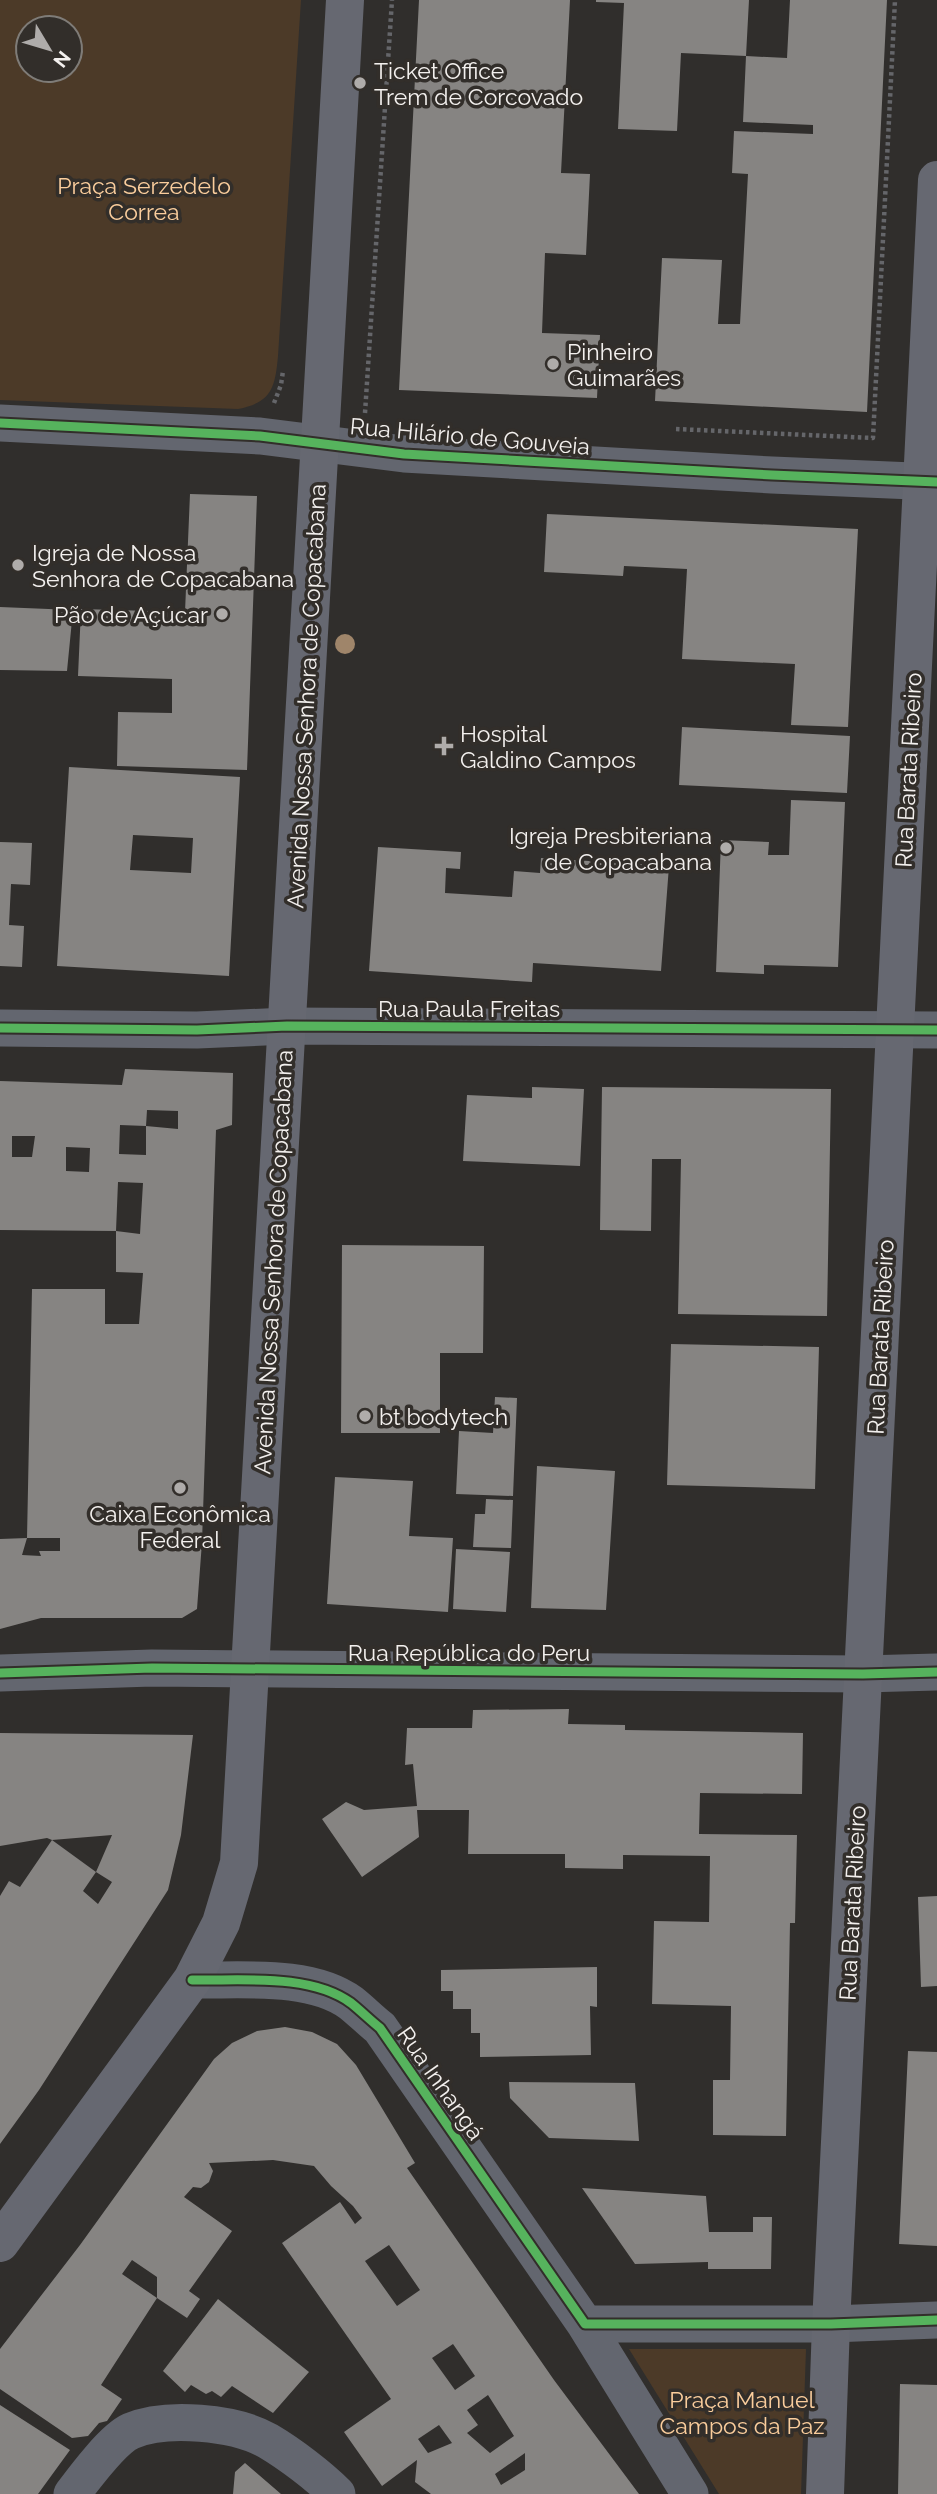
<svg xmlns="http://www.w3.org/2000/svg" width="937" height="2494" font-family="Raleway,sans-serif">
<style>
.green{fill:#4c3a28;fill-rule:evenodd}
.building{fill:#868482;fill-rule:evenodd}
.lines{fill:none;stroke-linecap:round;stroke-linejoin:round}
.path{stroke:#65666a;stroke-width:4.5;stroke-dasharray:3.5 3.5;stroke-linecap:butt}
.minor{stroke:#63666f;stroke-width:37}
.secondary{stroke:#666871;stroke-width:38}
.cycleway-casing{stroke:#322e2a;stroke-width:13}
.cycleway{stroke:#56b35d;stroke-width:9}
.tree{fill:#9f856a}
.poi-dot{fill:#afacaa;stroke:#322e2a;stroke-width:2.5}
.labels{text-anchor:middle;dominant-baseline:central;stroke-width:7;stroke-linejoin:round;paint-order:stroke}
.poi-label{font-size:23px;fill:#f3f0ee;stroke:#322e2a;text-anchor:start}
.park-label{font-size:23px;fill:#facd9c;stroke:#322e2a}
.street-label{font-size:23px;fill:#f3f0ee;stroke:#322e2a}
</style>
<rect width="100%" height="100%" fill="#302e2c"/>
<path class="green" d="M0 0H301L278 356C275 388 272 402 238 409L0 400ZM70 28V70H28V28Z
M629 2349H806L801 2494H719Z"/>
<path class="building" d="M419 0H570L561 173 590 174 586 255 545 253 542 333 600 335 597 398 399 390Z
M596 0H749L746 56 787 58 790 0H887L867 412 655 401 662 258 722 260 718 324H740L748 174 732 173 734 131 813 134V125L743 122 746 56 681 53 677 131 618 129 624 3 596 2Z
M190 494 257 496 247 770 117 766 118 712 172 713V679L78 676 81 609 185 612Z
M547 514 858 529 848 727 791 725 795 664 682 659 687 569 624 566 623 576 544 572Z
M0 607 73 610 67 671 0 670Z
M682 727 850 736 847 793 679 785Z
M69 767 240 777 229 976 57 966ZM133 835 193 838 191 873 130 870Z
M791 800 845 802 838 967 764 965V974L716 972 721 840 769 842 768 855H789Z
M0 842 32 843 30 885 11 884 9 925 24 926 22 967 0 966Z
M378 847 461 852 460 869 446 868 445 893 512 897 514 871 540 873 541 858 669 866 661 971 533 963 532 982 369 971Z
M125 1069 233 1073 232 1125 216 1130 202 1542 197 1609 182 1618H41L0 1629V1539L27 1538 22 1555 41 1556 39 1551H60V1538H27L32 1289H105V1324H139L143 1273 116 1272V1231L0 1230V1081L122 1085ZM147 1110 178 1111V1129L146 1126V1155L119 1154 120 1125 146 1126ZM12 1136H35L32 1157H12ZM66 1147 90 1148 89 1172 66 1171ZM118 1182 143 1183 140 1234 116 1231Z
M532 1087 584 1089 580 1166 463 1161 467 1095 532 1098Z
M602 1087 831 1089 827 1316 678 1314 681 1159H652L651 1231 600 1230Z
M342 1245 484 1246 483 1353H440V1433H341Z
M671 1344 819 1347 815 1489 667 1485Z
M495 1397 517 1398 513 1496 456 1494 459 1431 493 1433Z
M537 1466 615 1471 606 1610 531 1608Z
M335 1477 413 1481 409 1536 453 1538 448 1612 327 1604Z
M486 1499 513 1500 511 1548 473 1547 475 1514H485Z
M456 1549 510 1552 506 1612 453 1609Z
M569 1709 568 1724 625 1725V1730L803 1733 802 1794 700 1793 699 1834 797 1835 795 1923H790L786 2136 713 2135V2080H730L731 2006 652 2004 654 1921 709 1922 710 1856 623 1855V1869L565 1868V1854H468L469 1810H417L419 1837 362 1877 322 1819 346 1802 364 1810 417 1806 413 1764 405 1765 407 1728H472L473 1710Z
M0 1733 193 1735 181 1835 168 1890 39 2090 0 2144V1896L9 1881 20 1887 52 1840 47 1838 0 1846ZM112 1835 96 1872 112 1882 98 1904 83 1891 96 1872 52 1840Z
M937 1896V1986L921 1987 918 1897Z
M597 1967V2007L590 2006 591 2055 480 2057V2033H471V2009H453V1991H441V1970Z
M285 2027 312 2032 337 2044 356 2065 415 2163 407 2168 554 2380 639 2494H431L415 2482 417 2460 382 2486 344 2432 391 2399 282 2243 340 2202 355 2224 362 2218 353 2206 331 2186 314 2166 273 2160 209 2163 213 2171 209 2182 201 2188 193 2187 184 2197 232 2231 189 2291 200 2299 187 2318 157 2298 101 2385 122 2399 107 2421 99 2423 88 2436 72 2438 0 2389V2349L80 2245 214 2059 232 2043 257 2031ZM389 2245 420 2290 397 2306 365 2261ZM132 2260 157 2277V2298L122 2274ZM453 2344 475 2376 455 2390 432 2358ZM488 2395 514 2436 490 2453 467 2433 478 2425 467 2410ZM439 2425 452 2443 428 2453 418 2439ZM525 2453V2470L501 2485 495 2474Z
M908 2051 937 2052V2246L899 2244Z
M509 2082 635 2083 639 2141 549 2138 510 2098Z
M582 2188 706 2196 709 2232H753V2217H772L771 2269H708V2262L635 2264Z
M218 2299 309 2372 273 2413 232 2386 221 2397 212 2391 206 2394 191 2385 185 2392 163 2371Z
M900 2384 937 2385V2494H898Z
M0 2405 70 2450 38 2494H0Z
M245 2463 281 2494H233L235 2472Z"/>
<g class="lines">
<path class="path" d="M274 403 281 385 283 371
M365 413 392 0
M676 429 873 438 895 0"/>
<path class="minor" d="M0 423 260 436 404 454 772 475 937 482
M0 1028 197 1030 287 1026 937 1030
M0 1673 152 1668 863 1674 937 1672
M192 1980C241 1981 310 1973 351 2003 361 2011 370 2020 380 2028L585 2324 690 2494
M585 2324H831L937 2320
M72 2494C84 2478 113 2439 131 2431 166 2416 235 2422 268 2441 290 2454 319 2476 337 2494"/>
<path class="secondary" d="M0 2243 192 1980 221 1923 239 1863 345 0
M825 2494 831 2324 937 180"/>
<defs>
<path id="cycleway" d="M0 423 260 436 404 454 772 475 937 482
M0 1028 197 1030 287 1026 937 1030
M0 1673 152 1668 863 1674 937 1672
M192 1980C241 1981 310 1973 351 2003 361 2011 370 2020 380 2028L585 2324H831L937 2320"/>
</defs>
<use href="#cycleway" class="cycleway-casing"/>
<use href="#cycleway" class="cycleway"/>
</g>
<circle class="tree" cx="345" cy="644" r="10"/>
<g class="poi-dot">
<circle cx="360" cy="83" r="7"/>
<circle cx="553" cy="364" r="7"/>
<circle cx="18" cy="565" r="7"/>
<circle cx="222" cy="614" r="7"/>
<path d="M440.5 735.5h7v7h7v7h-7v7h-7v-7h-7v-7h7z"/>
<circle cx="726" cy="848" r="7"/>
<circle cx="365" cy="1416" r="7"/>
<circle cx="180" cy="1488" r="7"/>
</g>
<g class="labels">
<g class="poi-label">
<text x="374" y="70">Ticket Office<tspan x="374" dy="26">Trem de Corcovado</tspan></text>
<text x="567" y="351">Pinheiro<tspan x="567" dy="26">Guimarães</tspan></text>
<text x="32" y="552">Igreja de Nossa<tspan x="32" dy="26">Senhora de Copacabana</tspan></text>
<text x="208" y="614" text-anchor="end">Pão de Açúcar</text>
<text x="460" y="733">Hospital<tspan x="460" dy="26">Galdino Campos</tspan></text>
<text x="712" y="835" text-anchor="end">Igreja Presbiteriana<tspan x="712" dy="26">de Copacabana</tspan></text>
<text x="379" y="1416">bt bodytech</text>
<text x="180" y="1513" text-anchor="middle">Caixa Econômica<tspan x="180" dy="26">Federal</tspan></text>
</g>
<g class="park-label">
<text x="144" y="185">Praça Serzedelo<tspan x="144" dy="26">Correa</tspan></text>
<text x="742" y="2399">Praça Manuel<tspan x="742" dy="26">Campos da Paz</tspan></text>
</g>
<g class="street-label">
<text transform="translate(470 436) rotate(5)">Rua Hilário de Gouveia</text>
<text transform="translate(306 696) rotate(-87)">Avenida Nossa Senhora de Copacabana</text>
<text transform="translate(908 770) rotate(-87)">Rua Barata Ribeiro</text>
<text x="469" y="1008">Rua Paula Freitas</text>
<text transform="translate(273 1262) rotate(-87)">Avenida Nossa Senhora de Copacabana</text>
<text transform="translate(880 1337) rotate(-87)">Rua Barata Ribeiro</text>
<text x="469" y="1652">Rua República do Peru</text>
<text transform="translate(852 1903) rotate(-87)">Rua Barata Ribeiro</text>
<text transform="translate(441 2083) rotate(55)">Rua Inhangá</text>
</g>
</g>
<g transform="translate(49 49) rotate(128)"><circle r="33" fill="#322e2a" stroke="#7f7c78" stroke-width="2"/>
<path d="M0-5L12 26L0 18L-12 26Z" fill="#afacaa"/>
<text y="-10" font-size="19" font-weight="bold" text-anchor="middle" fill="#f3f0ee">N</text>
</g>
</svg>
